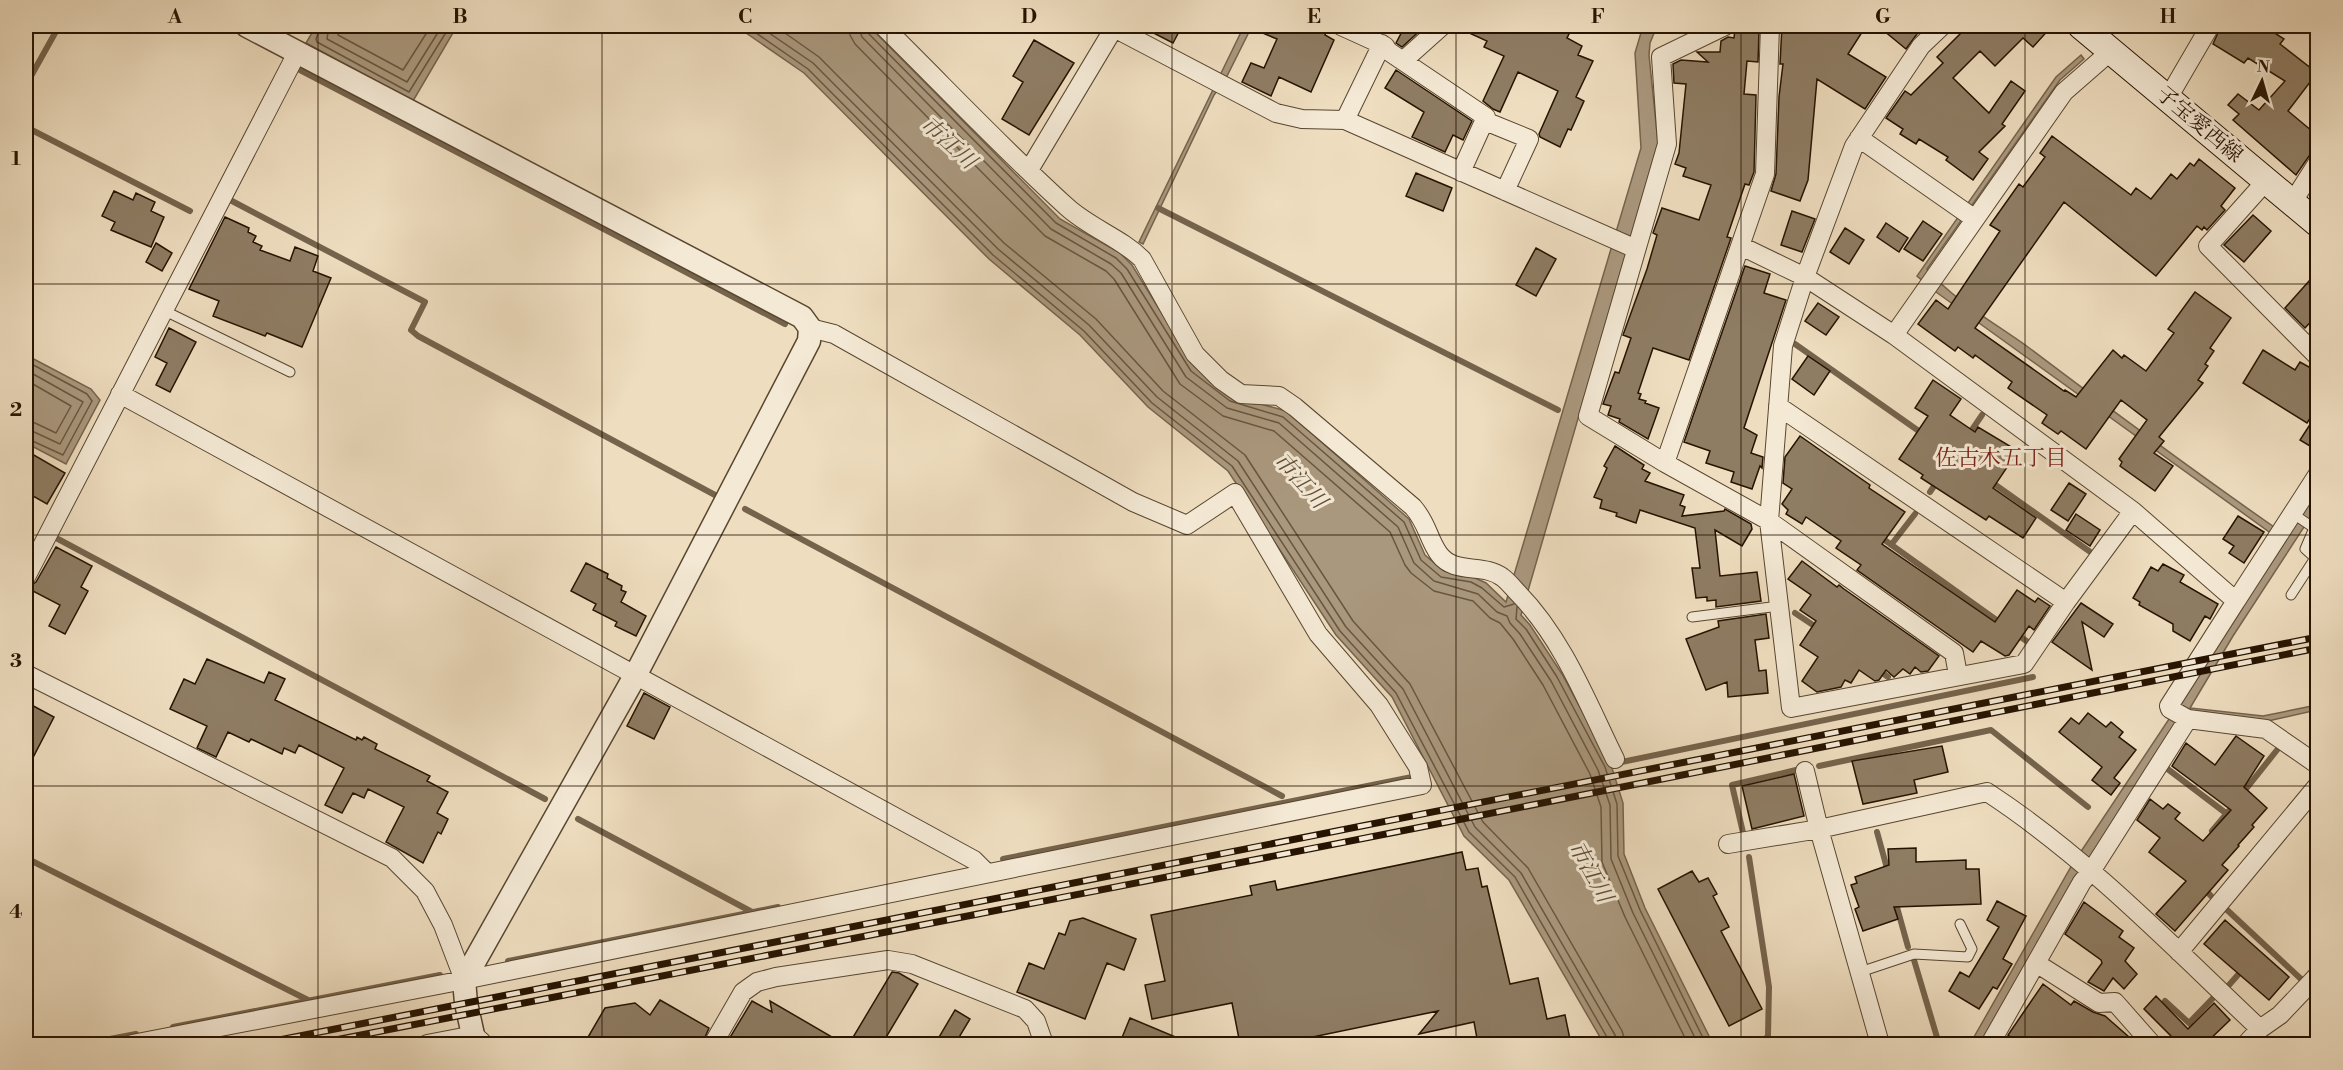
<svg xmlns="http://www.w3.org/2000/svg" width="2343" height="1070" font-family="'Libre Bodoni','Noto Serif JP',serif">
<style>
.water{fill:#aa987e;stroke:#75634c;stroke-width:1.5}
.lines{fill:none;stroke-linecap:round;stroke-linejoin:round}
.shore{stroke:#68563f;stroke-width:1.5}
.stream{stroke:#75634c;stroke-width:6}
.building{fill:#8e7c63;stroke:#261300;stroke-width:1.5}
.service-casing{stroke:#584630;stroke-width:11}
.minor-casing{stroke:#584630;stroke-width:20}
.tertiary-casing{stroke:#584630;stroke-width:25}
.secondary-casing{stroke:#261300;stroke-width:28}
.service{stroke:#f4e9d5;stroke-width:9}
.minor{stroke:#f4e9d5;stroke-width:18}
.tertiary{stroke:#f4e9d5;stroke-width:22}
.secondary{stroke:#f4e9d5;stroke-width:26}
.rail-casing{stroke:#261300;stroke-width:7}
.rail{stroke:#f4e9d5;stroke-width:4.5;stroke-dasharray:14;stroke-linecap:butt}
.grid{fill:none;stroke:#261300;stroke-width:1.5;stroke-opacity:0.55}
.labels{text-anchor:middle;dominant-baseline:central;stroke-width:6;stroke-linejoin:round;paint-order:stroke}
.street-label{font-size:21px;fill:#261300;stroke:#f4e9d5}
.water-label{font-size:22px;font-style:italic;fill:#614f39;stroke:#f4e9d5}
.neighbourhood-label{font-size:22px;fill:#7a1f14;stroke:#f4e9d5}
.neatline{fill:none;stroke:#261300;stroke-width:2}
.grid-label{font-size:20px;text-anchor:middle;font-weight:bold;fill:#261300}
</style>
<rect width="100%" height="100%" fill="#eeddbf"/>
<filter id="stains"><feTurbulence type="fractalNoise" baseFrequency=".00333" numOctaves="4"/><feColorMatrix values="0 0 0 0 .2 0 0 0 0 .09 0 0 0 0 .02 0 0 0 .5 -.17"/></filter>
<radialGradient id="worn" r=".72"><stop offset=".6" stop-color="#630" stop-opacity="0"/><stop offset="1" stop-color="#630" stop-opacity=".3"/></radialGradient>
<path class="water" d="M316 26H457L413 101 306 43Z
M736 26H869L1060 219 1120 253 1132 265 1194 366 1232 396 1286 411 1409 519 1425 555 1444 571 1473 577 1486 583 1506 602 1641 148 1635 53 1643 26H1657L1650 43 1649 55 1658 143 1521 615 1530 625 1562 674 1611 765 1623 803 1624 854 1645 908 1713 1044H1604L1509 880 1464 836 1392 697 1336 635 1228 471 1148 407 1080 335 989 259 804 73Z
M1244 26H1252L1225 80 1214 95 1143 244 1139 242Z
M2081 55 2084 59 2060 80 1927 269C1953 300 1995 323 2028 347 2110 409 2192 470 2277 529L2272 534 1936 292 1917 276 2056 77Z
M26 355 91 389 100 400 66 464 26 443Z
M2317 487V507L2233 636 2190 708 2263 716 2317 705V710L2268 721 2186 713 1981 1044H1970L2072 865 2195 680Z"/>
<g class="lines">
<path class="shore" d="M321 26 316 39 317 42 409 92 450 26
M329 26 327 39 407 82 442 26
M338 26V35L403 70 431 26
M746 26 808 69 993 255 1084 331 1152 403 1232 466 1340 631 1396 693 1469 832 1515 877 1608 1039 1609 1044
M759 26 813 63 998 249 1089 325 1157 397 1238 461 1346 627 1403 689 1475 827 1521 873 1615 1035 1617 1044
M775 26 819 57 1004 243 1096 319 1163 391 1245 455 1353 621 1410 684 1483 822 1528 868 1622 1031 1626 1044
M849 26 850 35 855 44 1045 236 1106 271 1114 279 1180 384 1223 416 1274 431 1390 532 1405 565 1411 573 1434 591 1473 601 1490 618 1500 623 1513 639 1543 685 1590 774 1601 807 1602 862 1625 917 1688 1044
M858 26 862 37 1051 229 1111 264 1121 273 1186 377 1227 408 1279 423 1398 527 1414 563 1434 581 1478 594 1497 612 1507 616 1510 623 1520 634 1551 681 1598 770 1610 805 1611 859 1633 913 1698 1044
M865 26 867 32 1056 223 1116 258 1127 269 1191 371 1230 401 1283 417 1404 522 1421 560 1441 577 1471 582 1482 588 1504 607 1514 604
M26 361 87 394 92 401 63 455 26 438
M26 370 83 402 60 444 32 431 26 430
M26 380 71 406 56 433 35 423 26 421
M1517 607 1516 619 1526 629 1557 677 1605 767 1617 804 1618 856 1640 910 1706 1044"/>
<path class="stream" d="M300 70 785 324
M26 85 59 26
M26 127 190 211
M232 201 425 302 411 330 418 336 715 495
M1158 208 1558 410
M1795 344 1923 434
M1967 437 1982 415
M1990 481 2089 551
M1930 492 1938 480
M745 509 1282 796
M1879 536 2002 624
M58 539 545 799
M1891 545 1915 514
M1795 613 1819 629
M2016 634 2028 642
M1877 669 1888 677
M1617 763 2033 677
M1819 766 1991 730 2088 807
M2165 767 2227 814
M2242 794 2277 750
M578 819 752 912
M2212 831 2234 805
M1877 832 1888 872
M1744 837 1732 785 1796 770
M1749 857 1769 987 1768 1036 1761 1044
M26 858 308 1000
M1003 859 1412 777
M2203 887 2211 896
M1895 900 1908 947
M2225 908 2301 979
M1914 960 1939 1044
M508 961 778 907
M2229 985 2244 968
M2313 996 2318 1000
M2165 1001 2212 1044
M2189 1023 2214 997
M173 1027 440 975
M84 1044 136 1034"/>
</g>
<path class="building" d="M1140 26H1182L1173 43Z
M1246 26H1319L1328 29 1325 35 1334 40 1311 92 1279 77 1271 96 1242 82 1251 63 1264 68 1277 39Z
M1405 26H1425L1402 47 1396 43Z
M1454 26H1573L1567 38 1582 46 1578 55 1593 61 1576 97 1584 101 1571 130 1568 129 1560 147 1540 137 1539 134 1558 91 1518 72 1500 112 1493 109 1483 101 1504 56 1484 47 1487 41Z
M1782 26H1866L1848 54 1886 77 1865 109 1817 79 1808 180 1800 201 1771 191 1776 174 1779 97 1783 64H1780Z
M1878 26H1907L1917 34 1906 49Z
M1968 26H2052L2033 47 2023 38 1995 66 1980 51 1953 78 1989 113 2011 81 2025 91 2002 124 2005 126 1979 152 1988 159 1973 180 1946 160 1948 157 1919 139 1916 144 1900 134 1903 129 1886 118 1905 91 1911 95 1943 63 1937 57Z
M2221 26H2264L2284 39 2280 44 2317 73 2288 111 2318 136V151L2309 156 2296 175 2233 120 2239 114 2228 105 2238 94 2259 110 2285 81 2248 58 2244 63 2213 44Z
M1735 29 1759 31 1758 62 1747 61 1744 94 1756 95 1754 172 1749 185 1745 184 1727 237 1731 238 1689 360 1653 348 1638 393 1641 394 1639 399 1646 401 1645 403 1659 408 1648 439 1619 422 1620 419 1608 415 1611 406 1603 404 1615 372 1619 373 1631 338 1623 335 1647 269 1657 235 1653 233 1662 208 1699 220 1711 185 1683 176 1686 168 1675 164 1679 153 1686 84 1674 83 1673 64 1681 60 1708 62 1697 52H1720L1721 41 1728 37 1734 38Z
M1034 40 1074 63 1029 135 1002 119 1023 82 1013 76Z
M1396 70 1472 121 1463 140 1453 135 1445 152 1412 137 1424 112 1385 88Z
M2052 136 2131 195 2136 188 2151 199 2171 174 2177 179 2190 163 2194 166 2199 159 2235 188 2221 206 2225 210 2207 230 2204 227 2202 230 2197 226 2156 276 2064 202 1975 328 2064 391 2065 390 2076 397 2113 350 2122 358 2124 355 2146 371 2174 333 2168 329 2195 292 2231 318 2210 348 2214 351 2205 364 2208 366 2198 380 2203 383 2159 437 2164 441 2154 453 2173 466 2155 491 2120 466 2122 462 2119 459 2147 420 2121 400 2086 449 2061 431 2058 434 2042 423 2047 415 2008 388 2012 382 1975 355 1973 358 1958 347 1955 351 1918 324 1936 300 1948 309 2000 231 1990 225 2019 184 2023 187 2045 157 2040 153Z
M1416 173 1452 188 1443 211 1406 196Z
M114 191 133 200 136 193 155 202 151 211 164 217 151 247 111 230 115 222 102 216Z
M1792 211 1815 219 1802 252 1781 245Z
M2253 215 2271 231 2244 262 2224 245Z
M225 217 249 228 248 232 256 236 253 242 262 246 260 250 290 261 295 247 318 256 313 271 331 278 302 347 267 333 265 336 213 316 219 301 189 289Z
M1923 221 1942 234 1923 261 1904 249Z
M1886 223 1908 238 1899 252 1877 237Z
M1845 228 1864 240 1849 264 1830 252Z
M156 243 172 253 162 271 146 262Z
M1536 248 1556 259 1536 296 1516 285Z
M1745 266 1770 274 1764 293 1786 300 1744 428 1757 435 1751 453 1763 457 1762 468 1760 466 1752 489 1731 482 1734 472 1706 463 1710 451 1684 442Z
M2318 271V314L2305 328 2285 308Z
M1818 303 1839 317 1826 335 1805 321Z
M169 328 196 342 170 392 156 385 167 363 155 357Z
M2263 350 2295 370 2300 362 2318 372V406L2307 423 2243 383Z
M1808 356 1830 371 1814 395 1792 379Z
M1933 380 1961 399 1950 415 1975 432 1978 427 2018 451 1993 488 2036 518 2023 538 1989 516 1986 520 1921 478 1923 475 1899 459 1928 416 1915 408Z
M2318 412V451L2300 440Z
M1800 436 1870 485 1869 488 1905 512 1882 544 1995 622 2017 590 2035 602 2038 598 2050 606 2034 630 2029 626 2009 655 2005 656 1981 641 1973 652 1857 570 1861 565 1836 548 1841 541 1806 517 1802 524 1786 514 1788 510 1782 504 1792 489 1783 483 1785 457Z
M1615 446 1644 465 1642 469 1650 473 1645 481 1684 495 1680 505 1685 507 1682 516 1724 511 1725 509 1751 524 1752 529 1742 546 1715 530 1720 576 1757 572 1761 601 1716 607V600L1707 601V597L1696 598 1692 568H1700L1695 528 1640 510 1636 523 1616 516 1617 513 1600 508 1602 500 1594 497 1607 468 1604 466Z
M32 454 65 473 47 504 26 492V466Z
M2069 483 2086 494 2068 521 2051 510Z
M2076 514 2100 530 2090 546 2066 530Z
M2238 516 2264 532 2244 563 2229 553 2234 546 2223 539Z
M56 547 92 566 81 587 88 591 65 634 49 626 60 605 27 588 36 582Z
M1802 561 1837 587 1839 585 1844 589 1939 656 1928 671 1921 672 1915 667 1910 674 1903 669 1894 677 1886 670 1879 680 1875 681 1859 670 1851 683 1845 680 1841 687 1817 692 1802 681 1818 657 1800 645 1816 621 1800 610 1811 595 1788 579Z
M586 563 608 574 607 578 622 586 621 590 626 592 621 602 646 616 636 636 615 626 617 622 593 610 596 604 571 591Z
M2163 564 2184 575 2180 582 2218 604 2210 619 2205 616 2190 641 2173 631V624L2139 605 2140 602 2133 598 2151 567 2158 571Z
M2081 603 2113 624 2104 637 2082 622 2092 670 2052 642Z
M1766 614 1769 638 1755 640 1759 671 1766 670 1768 693 1728 697 1727 682 1706 690 1686 639 1719 627 1718 621Z
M207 659 264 683 269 672 285 679 275 700 356 740 357 737 362 740 364 737 377 744 375 749 430 776 427 781 448 792 437 813 448 819 441 834 438 832 423 863 386 842 404 807 368 789 364 798 353 793 342 813 325 805 344 768 299 745 295 753 284 748 282 754 251 739 249 742 228 732 216 757 197 748 207 726 170 709 184 679 195 684Z
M644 693 670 707 654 739 627 726Z
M26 702 54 717 26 771Z
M2088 713 2106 727 2111 722 2123 732 2119 737 2136 750 2114 778 2120 783 2111 795 2092 780 2102 767 2059 732 2071 718 2079 724Z
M2236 736 2264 756 2244 787 2267 808 2252 825 2254 827 2238 845 2239 846 2222 865 2228 870 2175 931 2156 914 2186 881 2149 852 2160 838 2137 820 2150 799 2163 809 2168 804 2180 813 2175 819 2203 841 2231 810 2172 766 2186 743 2215 765Z
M1942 746 1948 772 1914 780 1917 793 1863 804 1852 761Z
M1794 774 1804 816 1752 829 1742 786Z
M1916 848V862L1966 860V869H1979L1981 904 1894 907 1898 919 1863 931 1855 909 1859 907 1851 885 1857 883 1855 877 1889 865 1888 849Z
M1462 852 1466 870 1478 868 1482 887 1487 886 1510 984 1538 978 1547 1019 1565 1015 1571 1044H1478L1474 1022 1419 1034 1438 1011 1279 1044H1240L1232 1003 1152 1019 1145 985 1165 981 1151 915 1252 895 1250 886 1275 881 1277 890Z
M1692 871 1699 882 1708 878 1717 894 1713 896 1729 927 1721 931 1762 1009 1729 1026 1658 889Z
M1997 901 2026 916 2003 959 2012 964 1997 989 1993 987 1979 1009 1949 991 1960 972 1969 977 1999 927 1987 920Z
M2084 902 2123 931 2119 937 2134 948 2125 961 2137 974 2124 989 2113 978 2104 991 2088 982 2102 963 2101 960 2065 934Z
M1083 918 1136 939 1124 970 1107 963 1085 1019 1017 992 1029 963 1044 969 1059 933 1065 935 1070 921Z
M2225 920 2289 977 2269 1000 2204 944Z
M892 972 899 973 918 984 882 1044H849Z
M2043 984 2071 1005 2074 1001 2093 1012 2105 1016 2137 1044H2020L2008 1035Z
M2156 996 2188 1029 2214 1003 2230 1020 2205 1044H2173L2176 1041 2144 1009Z
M660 1000 709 1028 702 1044H584L605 1008 635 1003 650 1015Z
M752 1001 772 1012 770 1001 844 1044H726Z
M955 1010 970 1019 955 1044H935Z
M1130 1018 1192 1044H1131L1121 1040Z"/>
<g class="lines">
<defs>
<path id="service" d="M163 310 290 372
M2292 513 2314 528
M2291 595 2315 558 2305 549 2314 528 2318 525
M1692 617 1779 606
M1860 972 1914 954 1968 957 1972 949 1960 924"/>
<path id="minor" d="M883 26C944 86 1003 149 1067 207 1090 228 1121 238 1142 259L1195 354 1221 380 1241 394 1279 396 1295 407 1413 507C1428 524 1428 539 1439 554 1454 575 1484 563 1502 577 1508 581 1513 588 1518 593 1563 639 1587 702 1615 759
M1113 26 1114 28 1276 113 1302 119 1345 120 1636 249
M1341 26 1385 46 1388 51 1486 117 1461 172
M1725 26 1661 57 1667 144 1588 416 1665 463 1769 521 1954 653 1958 675
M1942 26 1921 46 1854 146 1805 277 1783 346 1769 521 1791 708 2024 664 2066 602 2133 511
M1404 60 1442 26
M2168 98 2210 26
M1345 120 1382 44
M1485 121 1529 139 1505 191
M1859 138 1975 219
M1029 170 1114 28
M2266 181 2208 246 2318 357
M2292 203 2318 162
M1741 246 1805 277 1894 335 2133 511 2236 601 2318 474
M1894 335 2064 92 2111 51
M120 394 974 860 987 873
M1778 406 2066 602
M1665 463 1765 174 1770 26
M26 577 298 51
M2236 601 2169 706 2170 709 2188 719 2266 729 2318 765
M26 674 392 858 425 891 443 925 464 980
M1728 844 1819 829 1805 771
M2179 952 2318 785
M2036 963 2099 1003 2115 1002 2152 1044
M132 1044 464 980 1422 785 1418 767 1379 705 1318 634 1235 493 1187 525 1133 502 834 334 810 328
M427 1044 474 1035 482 1042
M713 1044 743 992 757 982 776 977 888 960 912 964 1025 1009 1036 1021 1044 1044
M1880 1044 1819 829 1987 792C2088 858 2172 946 2260 1029
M1990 1044 2082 882 2092 870 2188 719
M2246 1044 2260 1029 2280 1015 2318 975"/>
<path id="tertiary" d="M247 26 802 317 810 328 809 341 635 676 464 980 466 1003 475 1044"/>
<path id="secondary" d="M2081 26 2318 224"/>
</defs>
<use href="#service" class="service-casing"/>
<use href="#minor" class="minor-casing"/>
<use href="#tertiary" class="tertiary-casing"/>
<use href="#secondary" class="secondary-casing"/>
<use href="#service" class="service"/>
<use href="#minor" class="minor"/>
<use href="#tertiary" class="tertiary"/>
<use href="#secondary" class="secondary"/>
<defs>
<path id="rail" d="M259 1044 2318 637
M315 1044 1447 822 2318 648"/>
</defs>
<use href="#rail" class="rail-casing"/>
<use href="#rail" class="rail"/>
</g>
<path class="grid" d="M318 26V1044M602 26V1044M887 26V1044M1172 26V1044M1456 26V1044M1741 26V1044M2025 26V1044M26 284H2318M26 535H2318M26 786H2318"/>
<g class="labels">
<g class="street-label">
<text transform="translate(2199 125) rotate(40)">子宝愛西線</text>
</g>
<g class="water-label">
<text transform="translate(948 143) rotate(42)">市江川</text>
<text transform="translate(1300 481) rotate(48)">市江川</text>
<text transform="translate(1590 872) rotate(61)">市江川</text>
</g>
<g class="neighbourhood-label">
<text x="2001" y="458">佐古木五丁目</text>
</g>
</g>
<rect width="2343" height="1070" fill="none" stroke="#eeddbf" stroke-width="66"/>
<g transform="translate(2262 81) rotate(5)" stroke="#f4e9d5" stroke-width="4.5" paint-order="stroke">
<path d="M0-4.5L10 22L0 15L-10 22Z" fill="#261300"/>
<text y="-9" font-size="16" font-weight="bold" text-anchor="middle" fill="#261300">N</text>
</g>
<rect x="33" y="33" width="2277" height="1004" class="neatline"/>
<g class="grid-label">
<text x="175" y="23">A</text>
<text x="460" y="23">B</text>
<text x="745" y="23">C</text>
<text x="1029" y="23">D</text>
<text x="1314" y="23">E</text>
<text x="1598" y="23">F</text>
<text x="1883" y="23">G</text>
<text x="2168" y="23">H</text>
<text x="16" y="165">1</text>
<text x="16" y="416">2</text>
<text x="16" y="667">3</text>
<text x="16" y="918">4</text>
</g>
<rect width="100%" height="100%" filter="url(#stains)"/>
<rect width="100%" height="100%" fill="url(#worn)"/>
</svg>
